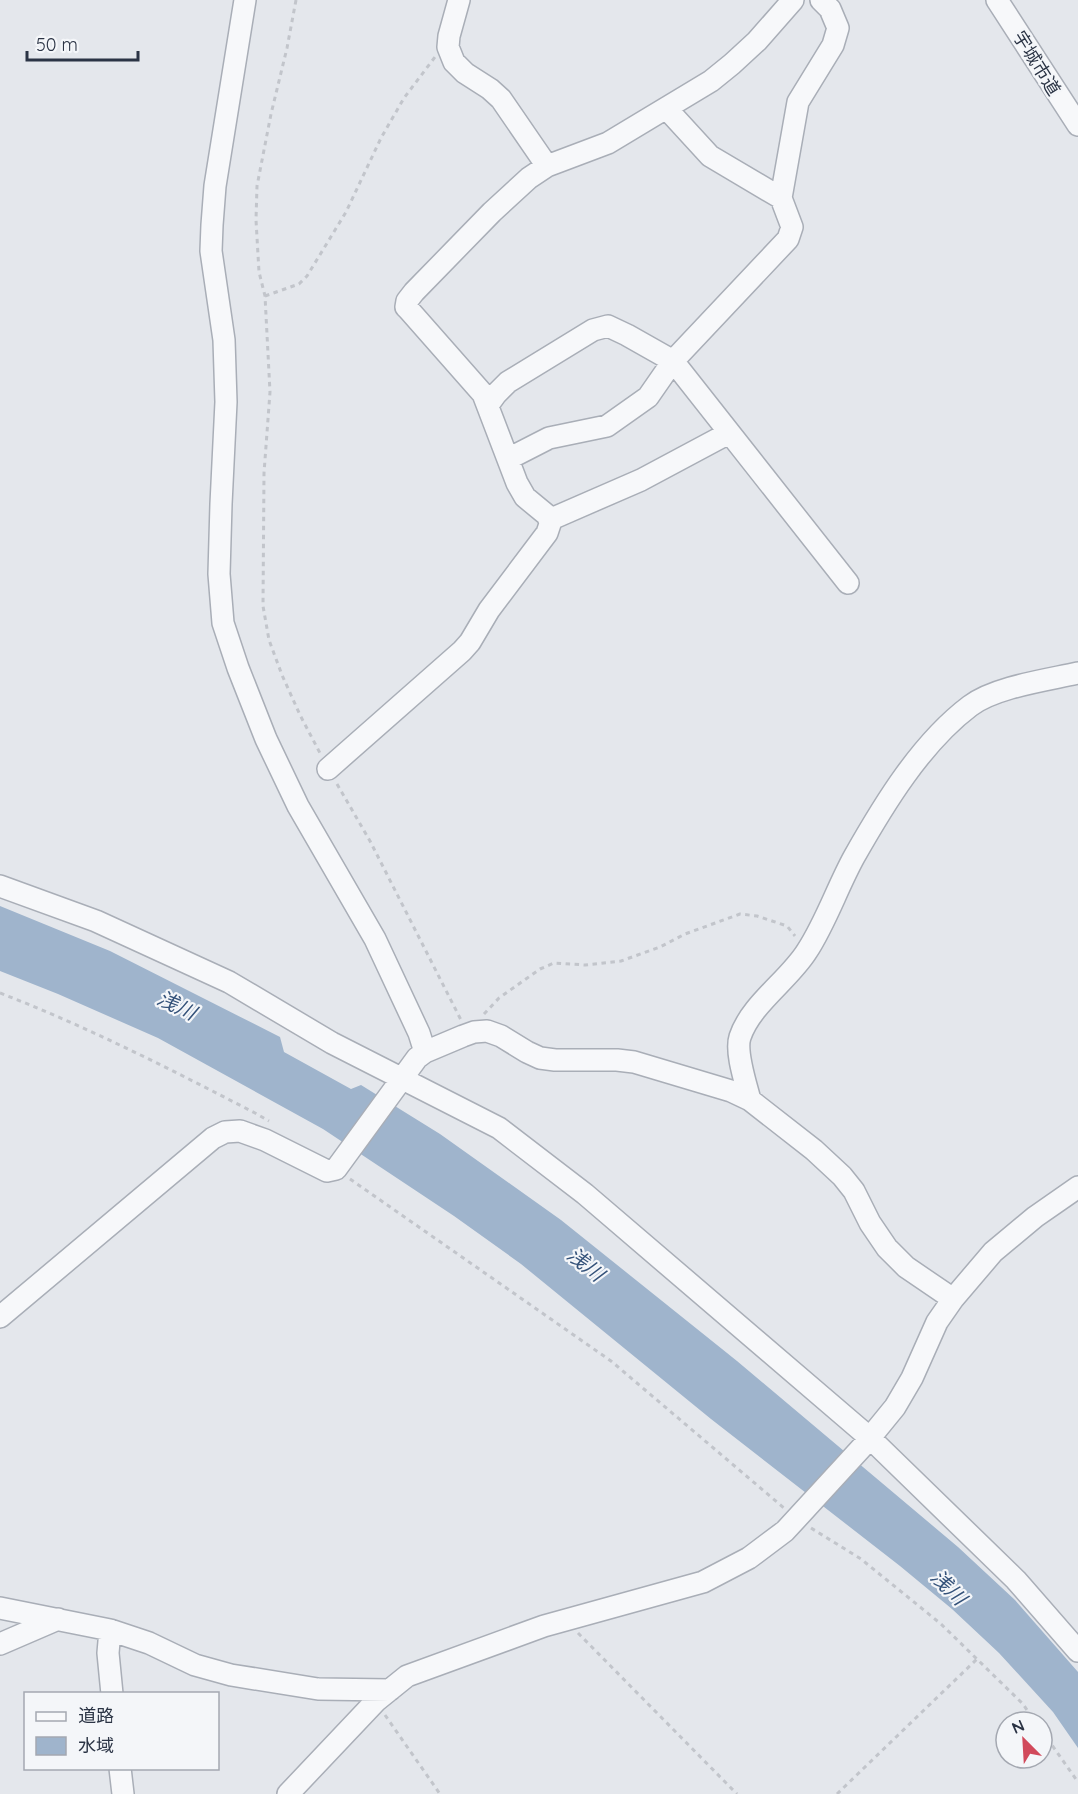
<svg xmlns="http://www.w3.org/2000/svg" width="1078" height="1794" font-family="Quicksand,'Noto Sans JP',sans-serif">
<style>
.water{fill:#9fb4cc}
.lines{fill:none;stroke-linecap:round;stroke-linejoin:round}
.minor-casing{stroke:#a9aeb7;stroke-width:24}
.path{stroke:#c2c5cb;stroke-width:3;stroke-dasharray:4.5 4.5;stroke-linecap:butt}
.minor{stroke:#f7f8fa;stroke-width:21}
.labels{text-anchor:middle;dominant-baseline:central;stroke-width:4.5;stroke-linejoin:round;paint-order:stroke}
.street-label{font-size:18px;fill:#2b3445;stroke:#f4f6f9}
.water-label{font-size:20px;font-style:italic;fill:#34527a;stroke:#f4f6f9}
</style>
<rect width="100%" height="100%" fill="#e4e7ec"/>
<path class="water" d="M0 906 110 951 280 1037 284 1052 351 1089 361 1085 440 1134 561 1220 737 1361 958 1547 1015 1600 1078 1672V1748L1053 1712 999 1653 952 1609 900 1566 711 1419 521 1264 454 1216 323 1129 158 1038 58 994 0 971Z"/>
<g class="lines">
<defs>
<path id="minor" d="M245 0 215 186 212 225 211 251 224 340 226 402 221 504 219 574 223 623 238 668 266 739 298 806 375 939 419 1033 425 1052
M459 0 449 36 448 47 454 62 465 73 490 89 501 99 547 166
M997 0 1078 125
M666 108 710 156 781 198
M488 405 496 394 508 382 593 330 608 326 627 335 673 361 848 583
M508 459 549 438 607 426 648 397 673 361 788 239 792 227 781 198 798 102 833 45 838 28 830 9 821 0
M549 520 641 480 729 433
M328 769 462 651 470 642 489 610 547 533 550 524 548 516 525 497 517 483 483 394 409 310 406 307 407 301 414 292 492 212 529 178 547 166 608 143 711 81 732 64 757 41 793 0
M0 886 96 921 229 982 332 1043 499 1128 585 1194 870 1438 1016 1580 1078 1651
M750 1100C746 1084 735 1052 740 1037 751 1004 789 980 807 951 826 922 837 888 854 857 884 804 921 743 970 706 995 687 1047 680 1078 673
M0 1317 213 1138 225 1132 240 1131 265 1140 327 1171 336 1169 417 1058 425 1052 463 1036 474 1032 487 1031 501 1036 527 1052 540 1058 555 1060H617L634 1062 731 1091 750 1100 814 1150 842 1176 854 1191 870 1223 887 1248 906 1267 953 1299
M0 1608 110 1630 149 1643 195 1665 231 1675 318 1689 390 1690
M110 1630 108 1653 112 1694
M0 1644 58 1619
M120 1768 123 1794
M288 1794 376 1701 407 1676 544 1626 703 1582 749 1558 785 1531 864 1445 895 1407 912 1378 937 1322 953 1299 993 1252 1035 1217 1078 1187"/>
</defs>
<use href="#minor" class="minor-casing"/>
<path class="path" d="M296 0 287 48 271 114 257 186 256 220 259 272 265 296 270 392 264 473 263 606 269 640 282 675 300 715 321 755
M265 296 299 284 307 276 346 212 381 138 404 98 435 57
M337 784 370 841 461 1020
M0 993C88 1027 172 1070 255 1113L269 1121
M484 1014 499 998 540 969 554 963 585 965 621 961 660 947 685 934 740 914 757 916 787 926 795 936
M350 1179 611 1361 784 1508
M811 1528 861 1559 941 1624 1023 1704 1035 1722
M578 1633 737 1794
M385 1715 440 1794
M1042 1731 1078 1782
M837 1794 977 1659"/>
<use href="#minor" class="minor"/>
</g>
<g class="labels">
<g class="street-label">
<text transform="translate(1037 63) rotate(58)">宇城市道</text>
</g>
<g class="water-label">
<text transform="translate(177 1005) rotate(26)">浅川</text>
<text transform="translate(586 1264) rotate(39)">浅川</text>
<text transform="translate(949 1587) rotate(45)">浅川</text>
</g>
</g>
<rect x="24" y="1692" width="195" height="78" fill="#f4f6f9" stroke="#a4a8b1" stroke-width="1.5"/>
<rect x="36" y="1712" width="30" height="9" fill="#f7f8fa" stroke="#a4a8b1" stroke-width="1.5"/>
<text x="78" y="1722" font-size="18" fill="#2b3445">道路</text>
<rect x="36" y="1737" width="30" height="18" fill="#9fb4cc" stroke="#a4a8b1" stroke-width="1.5"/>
<text x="78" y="1752" font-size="18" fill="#2b3445">水域</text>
<g transform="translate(1024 1740) rotate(336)"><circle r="28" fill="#f4f6f9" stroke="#a4a8b1" stroke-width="1.5"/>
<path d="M0-4.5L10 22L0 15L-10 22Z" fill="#d1495b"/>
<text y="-9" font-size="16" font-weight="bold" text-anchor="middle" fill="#2b3445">N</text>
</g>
<path d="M27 51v9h111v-9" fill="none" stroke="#2b3445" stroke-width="3"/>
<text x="36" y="51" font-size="18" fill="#2b3445" stroke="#f4f6f9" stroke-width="4.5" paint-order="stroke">50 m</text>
</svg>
